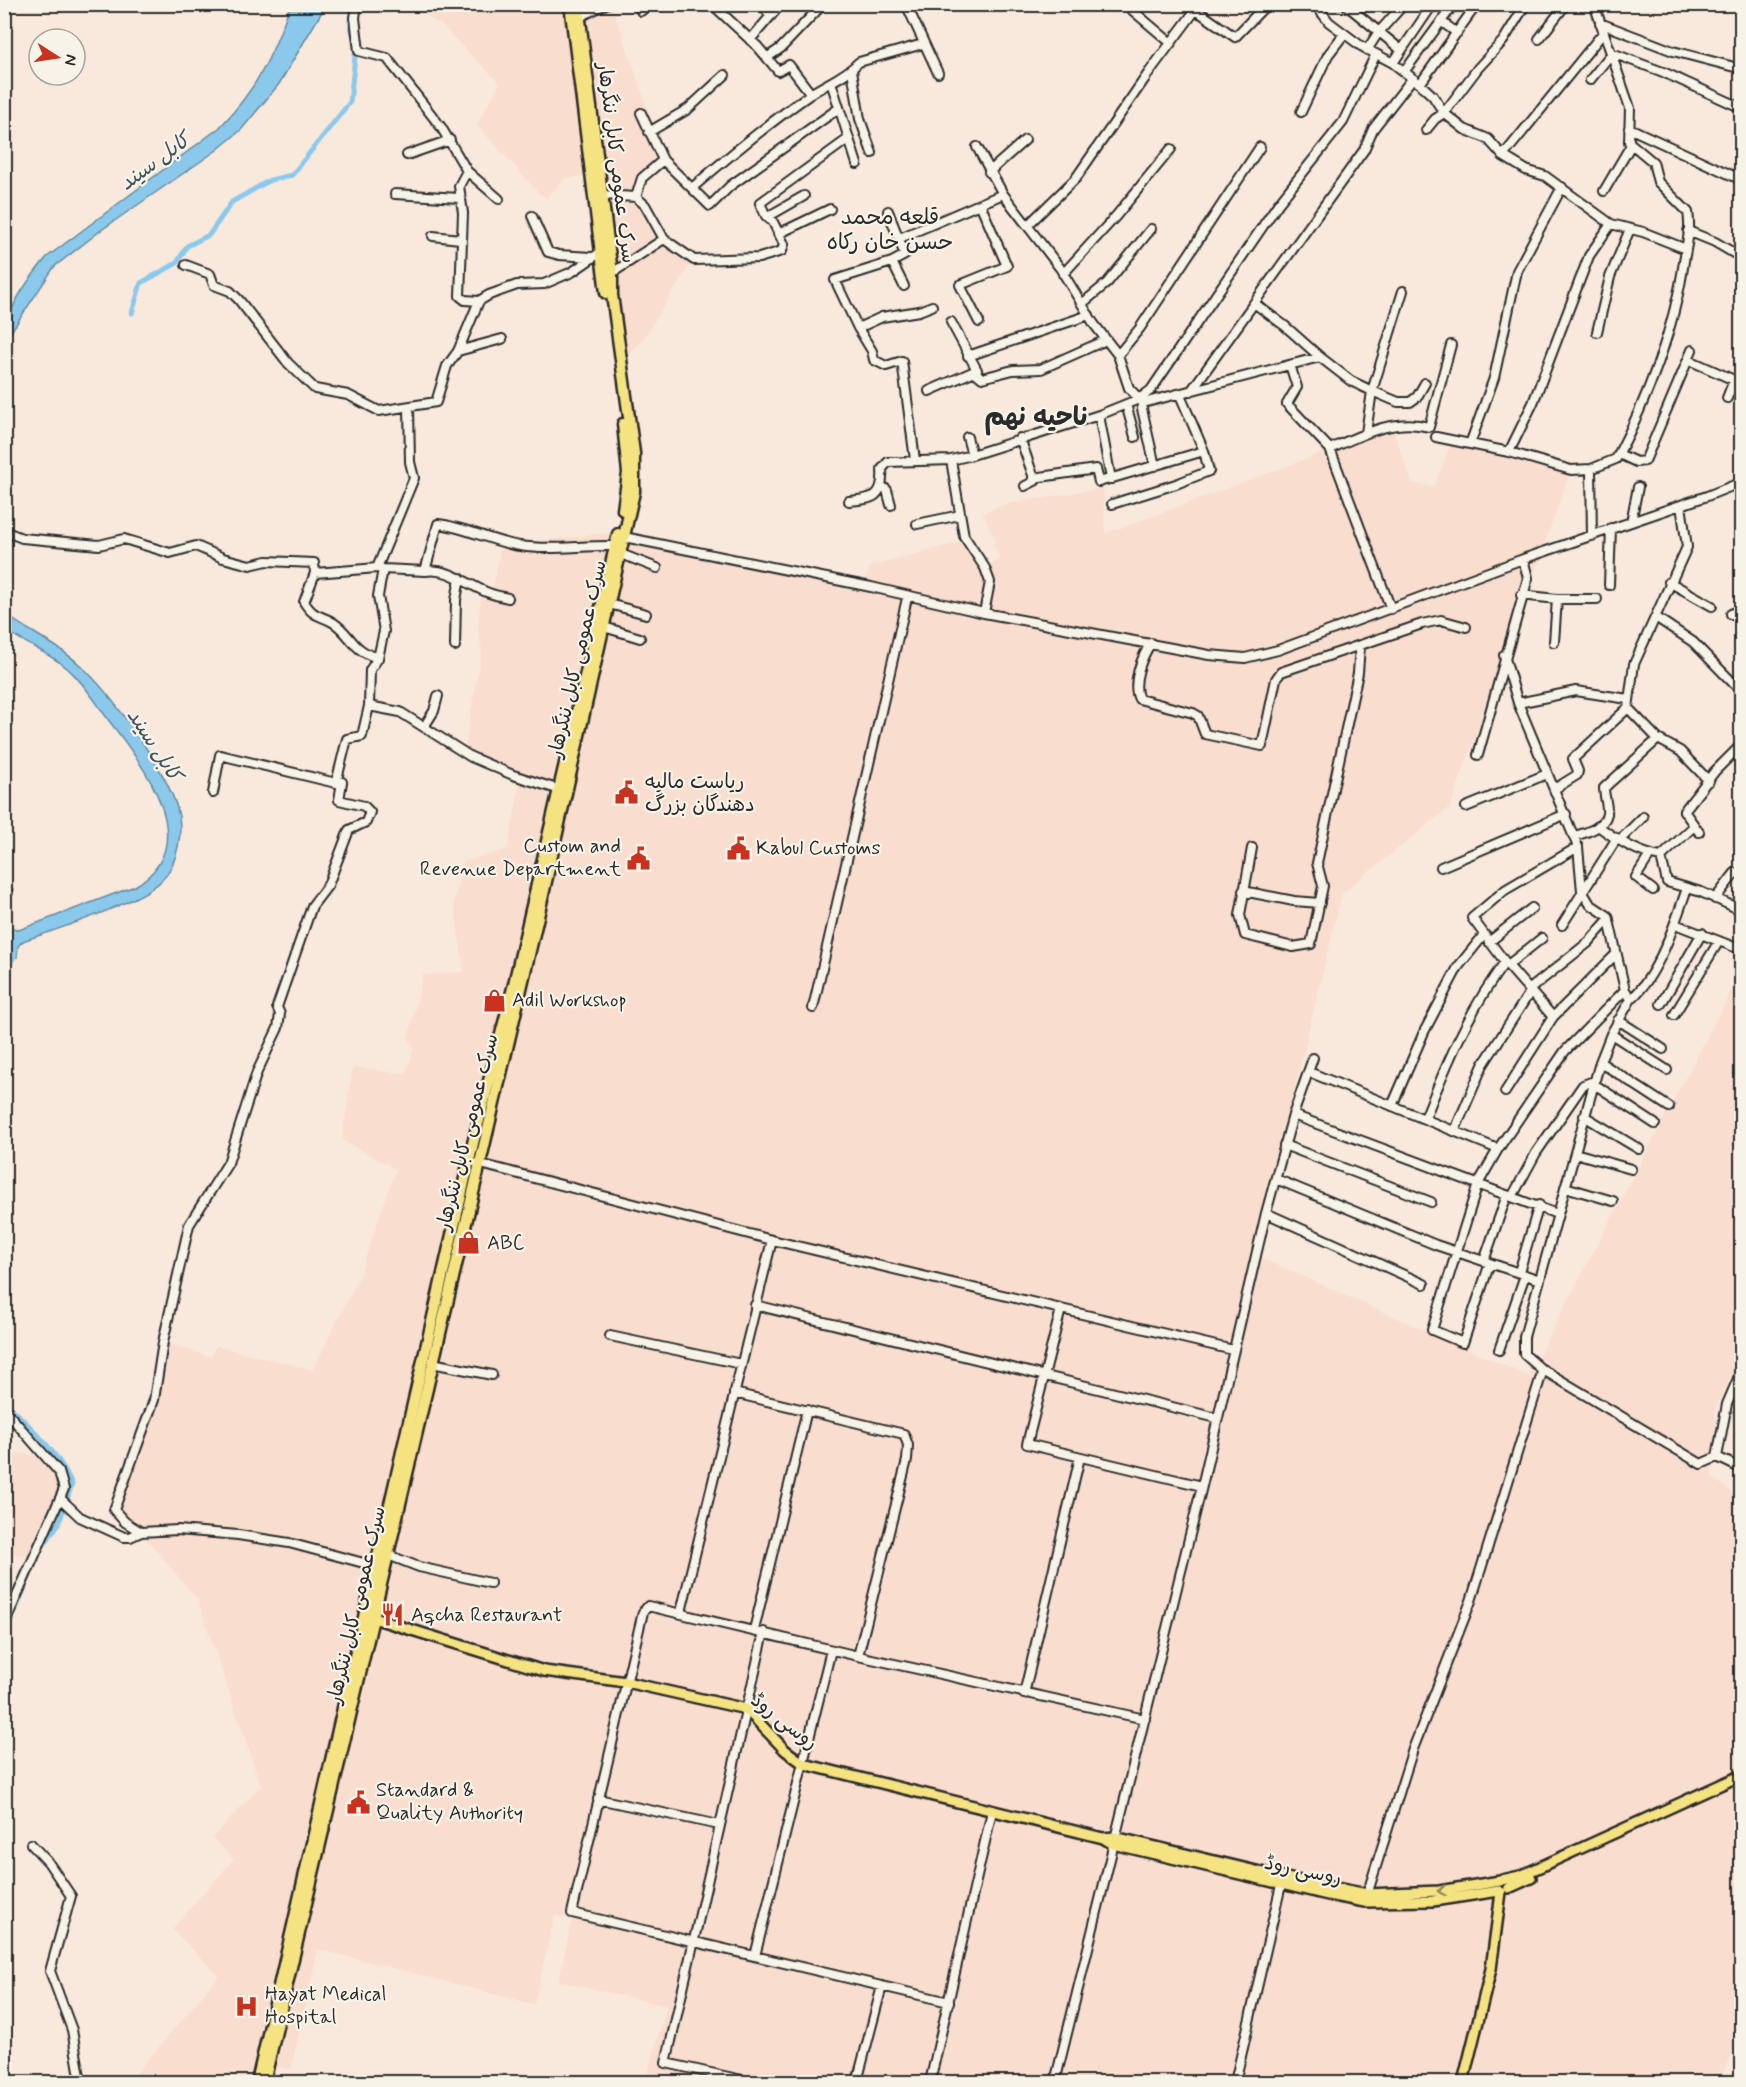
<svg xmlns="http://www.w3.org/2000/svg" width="1746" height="2087" font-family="Mynerve,'Playpen Sans Arabic',sans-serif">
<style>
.built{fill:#f9ddce}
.water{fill:#8bc9ec;stroke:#658a9f;stroke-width:1.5}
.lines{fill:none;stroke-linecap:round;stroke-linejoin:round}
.canal{stroke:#8bc9ec;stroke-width:5}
.minor-casing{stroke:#2b2b2b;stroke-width:12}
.major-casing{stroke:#2b2b2b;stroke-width:14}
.highway-casing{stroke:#2b2b2b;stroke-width:15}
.minor{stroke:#f7f3e8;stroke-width:8}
.major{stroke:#f5e382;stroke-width:9}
.highway{stroke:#f5e382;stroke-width:10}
.oneway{stroke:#908756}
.labels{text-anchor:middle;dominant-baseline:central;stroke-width:4.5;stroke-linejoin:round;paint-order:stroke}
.street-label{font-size:20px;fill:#2b2b2b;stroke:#f7f3e8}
.poi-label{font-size:20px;fill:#2b2b2b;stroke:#f7f3e8;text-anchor:start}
.water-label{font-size:21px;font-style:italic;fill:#43525b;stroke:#f7f3e8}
.quarter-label{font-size:22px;fill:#2b2b2b;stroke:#f7f3e8}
.district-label{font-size:26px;font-weight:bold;fill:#2b2b2b;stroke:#f7f3e8}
</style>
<rect width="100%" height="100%" fill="#f8e9dc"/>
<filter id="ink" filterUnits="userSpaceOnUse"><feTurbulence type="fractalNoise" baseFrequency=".0167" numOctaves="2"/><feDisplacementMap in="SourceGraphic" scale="12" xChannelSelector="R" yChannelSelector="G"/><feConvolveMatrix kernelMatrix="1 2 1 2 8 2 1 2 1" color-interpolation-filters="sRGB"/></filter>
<g filter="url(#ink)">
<path class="built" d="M412 5H612L664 156 641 178 637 197 664 239 694 259 640 343 627 354 608 195 583 176 564 179 547 198 539 193 477 125 500 83 442 26Z
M1392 427 1412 483 1434 487 1452 441 1571 470 1450 807 1342 893 1254 1255 1528 1376 1741 973V1357L1716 1406 1712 1477 1742 1500V2025L1723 2074 1738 2082H656L646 2080 667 2006 559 1981 572 1919 555 1915 534 2004 318 1949 291 2069 277 2066 274 2082H129L219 1976 172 1929 234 1859 212 1838 261 1786 198 1600 141 1532 115 1513 154 1400 163 1342 211 1357 216 1346 313 1370 359 1277 396 1169 342 1140 353 1067 406 1074 414 1048 408 1039 423 975 464 972 454 901 463 862 508 849 520 782 464 751 482 650 478 626 481 598 491 600 501 545 620 532 632 533 642 547 870 594 865 581 870 567 952 544 965 543 984 567 1000 560 993 543 996 541 983 513 1003 505 1103 488 1105 534Z
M4 1451 46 1457 64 1489 33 1557 5 1552Z"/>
<path class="water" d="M290 5H326L279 84 241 130 217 150 100 231 54 267 5 341C4 311 28 280 47 257L219 128C257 89 273 55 290 5Z
M5 614C28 631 59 645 80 665 110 692 166 770 177 808 184 830 178 865 161 881 139 903 55 930 23 941L18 946 17 957 13 955 5 960V925L19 930 135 886C204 845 144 766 110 722 97 704 84 683 67 668 48 652 24 644 5 629Z"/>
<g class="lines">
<path class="canal" d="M353 12 350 21 354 38
M132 313 141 283 177 263 187 246 209 235 232 202 270 180 292 175 350 102 356 47
M4 971 14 957 15 950
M4 1401C29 1425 58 1452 72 1484L59 1523 39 1552 9 1626"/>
<defs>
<path id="minor" d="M357 4 355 18 359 51 387 58 441 127 467 171 499 199
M712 4 758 47 778 71 789 65 811 94
M761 4 771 16
M906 4 938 73
M1125 4 1171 43
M1315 4 1329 22 1361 46 1393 63 1420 84 1433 96 1444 113 1464 129 1488 139 1503 156 1526 170 1545 176 1611 224 1643 232 1686 249
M1345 4 1400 49
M1739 4 1742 6
M1196 10 1235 37 1267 4
M641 11 649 4
M580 17 606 4
M1442 22 1457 33
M1600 23 1673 51 1742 69
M1539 39 1566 4
M750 40 781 4
M1367 50 1378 33 1404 4
M768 57 781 48 823 4
M1393 63 1433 4
M852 70 860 119 872 153
M1404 72 1454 4
M1590 80 1612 53 1663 72 1742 108
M831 82 857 164
M1420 84 1477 4
M1301 112 1328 55 1344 34
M641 113 663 160 710 206 730 186 839 108
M1629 128 1742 180
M1426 130 1435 119 1444 113 1478 68 1503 41 1526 4
M649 132 688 109 725 75
M977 147 1003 194 1060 268 1094 324 1118 355 1129 388 1143 403 1320 357
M407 155 450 140
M1503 156 1603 33
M467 171 459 186 463 213 460 296 465 300 479 301
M989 172 1025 140
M692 188C730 155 768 124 809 95 825 84 845 77 859 62L923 44
M1604 191 1631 145
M395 194 459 198
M602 195 636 197 645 205 664 239
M636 197 642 178 663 160
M888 211 905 255 892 262 835 280 858 328 872 351 874 360 886 366 902 361 915 460
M532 216 548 252 559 255 591 257
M769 216 804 196
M1028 225 1076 178 1150 71 1200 4
M1688 231 1715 242 1742 258
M778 234 830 209
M433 236 460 239
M900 238 1003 194
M892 262 904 286
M186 265 210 274 214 285 230 291 239 300 288 363 315 389 348 395 379 411 436 402 447 366 458 351 479 301 489 295 517 285 544 284 572 272 601 252
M612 273 664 239 694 260 759 258 782 251 784 244 773 222 766 216 760 203 848 139
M1063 274 1116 216 1171 149
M1083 303 1107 283 1151 229
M1254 303 1285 326 1320 357 1351 381 1372 391 1398 402H1410L1417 397 1425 383
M979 322 960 285 1007 266 981 206
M858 328 882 317 919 311 932 306
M1597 332 1610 277 1630 229
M458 351 502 339
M1118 355 1140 328 1260 147
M968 356 1089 315
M1689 360 1734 380 1727 398
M1290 365 1297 387 1287 404 1330 449 1391 609
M976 373 982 378 1013 370 1041 369 1106 340
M929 391 977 370 951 322
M1191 391 1364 150 1373 129 1412 79
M1143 403 1142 409 1155 466
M1126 404 1135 437
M1099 415 1111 479
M1366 433 1372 391 1403 291
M967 437 972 455
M1436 437 1509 452 1571 470 1591 469 1616 459C1647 400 1675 327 1684 261 1687 243 1691 230 1688 212L1658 182 1653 162 1629 142 1630 108 1594 4
M1020 438 1035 481 1025 486
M1470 444 1494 378 1517 271 1562 187
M1330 449C1361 435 1395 417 1429 427L1451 345
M1509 452 1533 403 1589 256 1611 224
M1619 454 1636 462 1645 461 1692 350
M951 460 964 536 985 568 990 582 984 613
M1591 469 1592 536
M1033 478 1096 469 1099 482 1204 451
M882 486 887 490 891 505
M849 501C874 499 884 497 882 469L888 462 951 460 972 455 1099 415 1139 399 1151 390 1278 204 1343 122 1376 54
M1112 504 1176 484 1209 471 1204 451 1180 395
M1681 505 1687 547 1634 664 1628 708 1658 739 1680 751 1709 781
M1631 522 1638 487
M917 524 960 515
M4 531 22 538 99 545 124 539 170 553 196 546 223 558 250 565 267 561 314 563 315 573 377 568
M619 536 871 587 984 613 1209 655 1245 658 1278 650 1523 559 1707 496 1742 482
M621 554 657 568
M383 569 425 571 438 524C466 527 492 542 520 546 551 551 583 545 615 546
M425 571C447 567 465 583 484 591 492 595 500 596 508 598
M315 573 304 602C315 619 320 614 334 623 352 635 351 650 378 658
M1669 582 1712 606
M1609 585 1611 528
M1521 595 1557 599H1597
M609 604 646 614
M1731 614 1742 609
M1657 618 1693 642 1739 689
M604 627 640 638
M1554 642 1557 599
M1151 643C1142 656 1131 684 1139 699L1193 713 1198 716 1205 734 1262 746 1276 679 1281 672 1422 624 1441 620 1466 627
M455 646 456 600 460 578
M1504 655 1518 703 1578 847 1582 891 1590 904 1608 916 1625 990 1631 999 1611 1034 1600 1062 1524 1337V1354L1540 1368 1701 1464 1717 1457 1727 1404 1742 1369
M1518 703 1576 691 1628 699
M369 706 400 712 471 757 513 775 557 789
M424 727 434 711 438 696
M1478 755 1528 578 1523 559
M1556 788 1577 775 1578 771 1573 759 1628 708
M213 793 220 755 336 783
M1466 807 1547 774
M1598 826C1615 839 1640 854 1661 857L1667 882 1701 892 1739 909
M1699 832 1684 811 1715 771 1739 747
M1574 836C1585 833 1604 828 1607 814 1608 806 1604 796 1604 788L1658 739
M1620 840 1643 817
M1252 848 1240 915 1245 935 1293 947 1311 944 1323 886 1317 863 1358 673 1360 645
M1650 855 1636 877 1653 890
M1661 857 1694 826
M1441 867 1566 814
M1243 891 1294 901 1320 903
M4 898 8 892
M1715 899 1735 873
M1675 924 1742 950
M1562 925 1617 838
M1489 942 1532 908
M1508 965 1542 938
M1530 989 1589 942 1609 919
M1631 999C1658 976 1676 921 1687 888
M1661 1004 1702 933
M813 1008 907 598
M1674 1015 1719 941
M1553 1017 1505 962 1472 918 1505 890 1578 847
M1618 1020 1663 1049
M1611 1034 1667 1070
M1600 1062 1669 1107
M1309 1072 1498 1149
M1505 1092 1553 1017 1615 955
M1392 1106 1424 1032 1458 967 1483 936
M1293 1115 1557 1214
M1584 1116 1639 1149
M1425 1118C1447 1063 1469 1010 1505 962
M1455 1130 1483 1065 1530 992
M1284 1145 1431 1202
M1575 1153 1631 1169
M477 1163 772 1240 1233 1350
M1276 1179 1436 1245 1540 1280
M1565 1187 1613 1201
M1512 1197 1536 1153 1583 1085 1591 1082 1655 1124
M1266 1213 1424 1284
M1484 1261 1507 1195
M1490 1263 1463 1343 1432 1330 1478 1184 1498 1149 1565 1051 1625 990
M1519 1272 1539 1205
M755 1305 1217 1418
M1061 1309 1027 1444 1202 1486
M610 1336 741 1364
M1499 1350 1525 1275
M432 1363 492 1375
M734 1393 904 1434 908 1445 907 1460 858 1656
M4 1409 59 1472 64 1489 4 1625
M1717 1457 1742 1469
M61 1499 80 1517 124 1537H130L141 1532 178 1530 238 1535 289 1543 375 1566
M141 1532 125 1522 114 1510 154 1400 163 1342 189 1225 228 1163 257 1072 278 1028 280 1014 277 1007 312 906 328 885 349 830 366 822 370 812 364 806 339 800 342 782 336 783 347 739 362 736 369 706 370 670 378 658 384 631 378 596 383 569 377 568 414 478 410 462 409 407
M388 1555 419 1567 490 1583
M681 1612 772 1240
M754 1630 807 1410
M1024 1694 1080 1457
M598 1799 719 1825
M31 1844 48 1862 71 1896 50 1971 72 2030 81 2082
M1366 1898 1413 1749 1471 1601 1542 1373 1540 1368
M755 1956 831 1650
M949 2002 572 1913 643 1612 648 1606 858 1656 1145 1719
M751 2082 666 2063 764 1632
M857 2082 882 1986
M930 2082 992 1811
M1055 2082 1202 1486 1266 1213 1293 1115 1313 1058
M1235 2082 1281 1885"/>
<path id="major" d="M373 1618 544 1671 626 1682 746 1709 785 1750 804 1764 1103 1838 1113 1844 1328 1895 1365 1902 1433 1901 1499 1891
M1103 1838 1115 1837 1281 1877 1367 1894 1439 1891 1500 1881
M1502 1880 1520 1876 1742 1775
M1509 1888 1531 1878
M1463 2082 1491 1969 1501 1892"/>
<path id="highway" d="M570 4 606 293
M623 424 628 473 623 510
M257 2082 474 1139 514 984 618 534
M264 2082 540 908 634 492V453L612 295V273L578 4"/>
</defs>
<use href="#minor" class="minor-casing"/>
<use href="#major" class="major-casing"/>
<use href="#highway" class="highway-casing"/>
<use href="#minor" class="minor"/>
<use href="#major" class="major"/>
<use href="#highway" class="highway"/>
</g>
<defs><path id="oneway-chevron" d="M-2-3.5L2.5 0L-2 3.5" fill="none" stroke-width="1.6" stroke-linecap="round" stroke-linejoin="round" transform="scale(1.5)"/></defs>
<use class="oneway" href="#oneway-chevron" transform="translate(1442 1891) rotate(173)"/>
</g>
<defs>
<symbol id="civic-bare" viewBox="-9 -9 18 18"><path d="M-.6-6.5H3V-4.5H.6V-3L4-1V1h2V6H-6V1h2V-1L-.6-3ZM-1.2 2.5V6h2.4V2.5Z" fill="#c8321e" stroke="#f7f3e8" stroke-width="2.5" paint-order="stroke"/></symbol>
<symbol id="shop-bare" viewBox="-9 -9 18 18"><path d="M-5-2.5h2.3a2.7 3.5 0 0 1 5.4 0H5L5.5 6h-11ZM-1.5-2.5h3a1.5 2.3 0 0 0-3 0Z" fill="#c8321e" stroke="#f7f3e8" stroke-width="2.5" paint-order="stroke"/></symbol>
<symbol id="restaurant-bare" viewBox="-9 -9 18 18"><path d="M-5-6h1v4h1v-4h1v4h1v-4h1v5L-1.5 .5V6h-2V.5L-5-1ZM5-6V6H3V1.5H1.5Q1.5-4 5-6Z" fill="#c8321e" stroke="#f7f3e8" stroke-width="2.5" paint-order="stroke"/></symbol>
<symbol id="hospital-bare" viewBox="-9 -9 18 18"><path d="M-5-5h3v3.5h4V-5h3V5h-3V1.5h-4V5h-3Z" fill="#c8321e" stroke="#f7f3e8" stroke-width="2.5" paint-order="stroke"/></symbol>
</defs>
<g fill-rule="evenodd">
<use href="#civic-bare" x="610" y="776" width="33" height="33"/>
<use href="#civic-bare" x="722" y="832" width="33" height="33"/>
<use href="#civic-bare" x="622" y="842" width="33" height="33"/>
<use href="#shop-bare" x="478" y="984" width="33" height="33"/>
<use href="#shop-bare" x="452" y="1226" width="33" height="33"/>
<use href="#restaurant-bare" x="376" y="1598" width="33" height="33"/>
<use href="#civic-bare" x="342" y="1786" width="33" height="33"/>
<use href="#hospital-bare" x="230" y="1990" width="33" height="33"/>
</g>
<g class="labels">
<g class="street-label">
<text transform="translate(616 163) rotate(83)">سرک عمومی کابل ننگرهار</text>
<text transform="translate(578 659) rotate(-77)">سرک عمومی کابل ننگرهار</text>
<text transform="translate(468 1132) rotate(-76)">سرک عمومی کابل ننگرهار</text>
<text transform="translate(357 1605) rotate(-77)">سرک عمومی کابل ننگرهار</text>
<text transform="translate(784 1722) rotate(38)">روسی روڈ</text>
<text transform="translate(1303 1871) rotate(12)">روسی روڈ</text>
</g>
<g class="poi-label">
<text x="645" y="782">ریاست مالیه<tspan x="645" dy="23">دهندگان بزرگ</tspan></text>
<text x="621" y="846" text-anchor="end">Custom and<tspan x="621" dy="23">Revenue Department</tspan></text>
<text x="756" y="848">Kabul Customs</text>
<text x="512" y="1000">Adil Workshop</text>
<text x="487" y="1243">ABC</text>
<text x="411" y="1615">Aqcha Restaurant</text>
<text x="376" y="1790">Standard &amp;<tspan x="376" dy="23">Quality Authority</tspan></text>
<text x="265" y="1994">Hayat Medical<tspan x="265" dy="23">Hospital</tspan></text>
</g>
<g class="water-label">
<text transform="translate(155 162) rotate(-36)">کابل سيند</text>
<text transform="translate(154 745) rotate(57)">کابل سيند</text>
</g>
<g class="quarter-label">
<text x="890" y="218">قلعه محمد<tspan x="890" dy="25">حسن خان رکاه</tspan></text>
</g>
<g class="district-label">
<text x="1036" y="418">ناحیه نهم</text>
</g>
</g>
<rect width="1746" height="2087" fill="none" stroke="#f7f3e8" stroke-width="24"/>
<rect x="12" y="12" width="1722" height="2063" fill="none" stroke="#2b2b2b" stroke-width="2" filter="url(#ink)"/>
<g transform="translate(57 57) rotate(102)"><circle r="28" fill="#f7f3e8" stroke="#a5a39c" stroke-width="1.5"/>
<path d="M0-4.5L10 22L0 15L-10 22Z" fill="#c8321e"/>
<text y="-9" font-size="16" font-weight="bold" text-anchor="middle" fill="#2b2b2b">N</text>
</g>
</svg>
